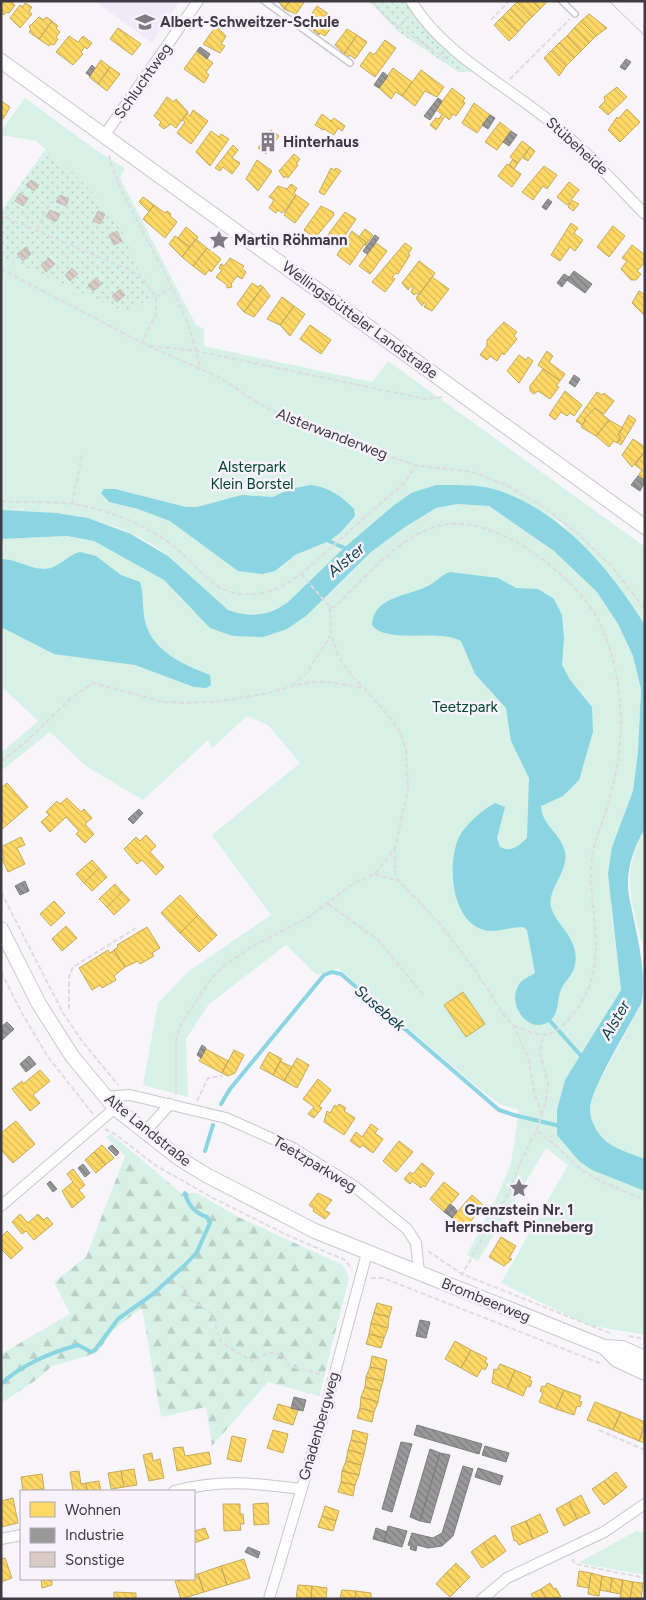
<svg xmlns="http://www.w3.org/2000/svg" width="646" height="1600" font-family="Figtree,sans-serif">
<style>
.built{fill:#f0e9f7}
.grass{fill:url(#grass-dots)}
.forest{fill:url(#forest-firs)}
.park{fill:#d7f1e6}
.water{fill:#8bd4e1}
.homes{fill:url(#homes-back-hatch);stroke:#c5a95c}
.industry{fill:url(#industry-back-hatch);stroke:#7e7c7f}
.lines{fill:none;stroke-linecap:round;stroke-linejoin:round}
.stream{stroke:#8bd4e1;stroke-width:4}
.building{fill:url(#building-back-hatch);stroke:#c4bfbe}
.lane-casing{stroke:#c9c6cd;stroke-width:8}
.street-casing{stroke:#c9c6cd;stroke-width:12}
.secondary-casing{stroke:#c9c6cd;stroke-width:16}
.path{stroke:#dedcdf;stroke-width:2;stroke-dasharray:5 2.5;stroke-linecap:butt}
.lane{stroke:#fefdfe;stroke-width:5}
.street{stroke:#fefdfe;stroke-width:10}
.secondary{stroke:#fefdfe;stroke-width:14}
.tram{stroke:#c4c3c5;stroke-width:1}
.labels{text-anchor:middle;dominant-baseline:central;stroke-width:5;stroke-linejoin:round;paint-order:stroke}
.poi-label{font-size:15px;font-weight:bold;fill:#3e3a43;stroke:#f7f2fc;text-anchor:start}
.street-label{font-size:15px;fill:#3e3a43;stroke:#f7f2fc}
.park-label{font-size:15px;fill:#00462d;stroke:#f7f2fc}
.water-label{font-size:16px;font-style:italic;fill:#0c3e45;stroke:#f7f2fc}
</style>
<defs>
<pattern id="grass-dots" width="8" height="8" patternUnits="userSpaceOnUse" patternTransform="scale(1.25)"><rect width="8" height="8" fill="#d7f1e6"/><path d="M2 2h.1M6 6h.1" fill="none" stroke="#bacfc6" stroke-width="1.8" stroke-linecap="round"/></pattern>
<pattern id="forest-firs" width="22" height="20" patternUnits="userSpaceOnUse" patternTransform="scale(1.25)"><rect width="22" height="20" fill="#d7f1e6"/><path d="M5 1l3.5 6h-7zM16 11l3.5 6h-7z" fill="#bacfc6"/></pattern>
<pattern id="homes-back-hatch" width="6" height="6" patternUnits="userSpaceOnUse" patternTransform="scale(1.25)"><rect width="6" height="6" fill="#ffd966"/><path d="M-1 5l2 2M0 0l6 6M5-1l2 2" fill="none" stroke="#dcbb5a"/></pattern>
<pattern id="industry-back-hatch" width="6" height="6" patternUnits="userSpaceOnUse" patternTransform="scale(1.25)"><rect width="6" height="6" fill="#999"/><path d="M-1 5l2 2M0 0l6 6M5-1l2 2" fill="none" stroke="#7e7e7e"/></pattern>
<pattern id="building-back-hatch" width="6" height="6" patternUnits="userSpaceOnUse" patternTransform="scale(1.25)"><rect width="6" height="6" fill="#d9ccc4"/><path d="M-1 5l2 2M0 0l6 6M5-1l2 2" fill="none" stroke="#bbb0aa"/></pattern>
</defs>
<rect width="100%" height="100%" fill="#f7f4fa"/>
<path class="built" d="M95 1H180L152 43Z"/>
<path class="grass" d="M369 1H404L424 29 472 72H458L397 31Z
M46 149C74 173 103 198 122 230 133 251 140 275 150 297L129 314 1 257V211Z"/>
<path class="forest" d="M111 1134 181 1193H197L238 1217 343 1265 349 1278 319 1396 268 1382 212 1446 206 1407 161 1417 142 1308 114 1329 97 1353 52 1366 36 1380 1 1403V1354L70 1314 54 1282 86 1257 125 1156 106 1137Z"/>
<path class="park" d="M25 98 96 150 125 168 120 178 196 325 204 329V346L372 382 388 361 645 547V625L628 599 605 570 561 523 533 506 496 490 464 485 411 493 345 547 288 602C275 612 256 619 238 614 213 607 184 565 159 549 129 529 90 516 55 513 37 512 19 514 1 510V257L129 314 150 297 122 231 107 209 78 177 36 141 1 135V131Z
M457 504 489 506 554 551 597 592 618 624 633 656 641 689 638 752 633 791 612 847 611 905 621 990 610 1006 590 1106 597 1086 642 1003 645 993V1335L588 1325 501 1283 568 1165 546 1148 478 1261 467 1255 501 1188 511 1163 519 1110 499 1104 469 1080 338 968 317 975 286 945 209 1004 186 1039 188 1097 143 1085 158 1003 189 971 271 915 212 835 300 763 268 725 247 716 212 748 208 740 143 800 86 766 50 732 1 771V753L38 721 1 686V539L67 536 94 541 164 580 192 610 233 636 334 589 371 552 405 527 436 508Z
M645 829V953C632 906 619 874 645 829Z
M636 1531 645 1533V1575L578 1563Z"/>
<path class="water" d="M310 485C329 487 341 496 354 509L355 516 340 533 329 541 295 555 275 571 262 574 238 571 170 521 138 509 109 502 101 493 104 489H115L186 507H197L242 495 273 497 290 489Z
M436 485C456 485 478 484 497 490 563 512 609 568 645 625V829C633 848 625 872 629 896 636 932 646 965 642 1002 631 1023 590 1090 590 1109 590 1123 600 1139 613 1146 622 1151 634 1155 645 1159V1191L592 1170 579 1161 557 1135V1110L565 1080 621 990 608 874 612 847 633 791 638 752 641 689 633 656 618 624 597 592 554 551 489 506 457 504 436 508 405 527 371 552 306 616 287 629 263 637 233 636 210 628 164 580 94 541 67 536 1 539V510L56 513 88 518 131 534 168 556 228 610C249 618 270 616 288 602L345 547 393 506 411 493Z
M80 552 96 556 121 575 140 582C144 595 142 608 145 621 152 652 185 665 210 675L211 685 206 688 194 687 135 665 54 654 1 627V559C16 559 30 569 44 569 58 569 67 555 80 552Z
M450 572 498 578 516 588 538 589 554 599 562 615 564 638 562 665 570 680 592 707 593 732 579 780 563 796 541 806C541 824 562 835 565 852 569 871 547 889 551 907 556 926 580 938 575 965 573 976 563 982 560 992 557 1002 559 1012 551 1020 531 1038 504 1004 520 983 524 978 529 977 535 973L527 930 523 927C509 927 494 934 481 929 451 918 447 863 459 837 466 824 482 810 495 803L505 807 497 838 500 847C512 853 518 846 527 838L529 778 511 741 506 708 475 674 461 641C438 628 387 645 372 625 373 597 407 596 426 587 435 583 441 575 450 572Z"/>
<path class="homes" d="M1 1H14L12 3 15 5 9 13 6 12 4 15 1 12Z
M278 1H290L284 9Z
M290 1H305L296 14 284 9Z
M532 1 540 9 532 17 517 2Z
M532 1H548L540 9Z
M517 2 532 17 525 24 510 9Z
M25 3 32 7 29 11 32 14 20 28 10 18 20 5 23 7Z
M317 6 327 13 314 31 306 22Z
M510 9 525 24 518 32 502 17Z
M327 13 337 20 325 36 320 33 319 35 314 31Z
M589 14 607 28 596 36 581 21Z
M39 17 44 20 46 17 52 21 39 39 29 32 31 29 29 27Z
M502 17 518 32 509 41 494 25Z
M52 21 58 26 56 28 60 32 56 37 58 39 54 45 51 44 49 46 39 39Z
M581 21 596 36 589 43 574 28Z
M216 26 226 36 221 44 225 46 220 53 203 44Z
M118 28 141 44 132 55 110 39Z
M574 28 589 43 581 51 567 36Z
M347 29 357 35 344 54 335 45Z
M357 35 367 42 355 59 350 55 348 58 344 54Z
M69 36 78 42 83 36 92 43 87 49 85 47 81 52 83 54 73 65 56 52Z
M567 36 581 51 574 58 559 43Z
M385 40 396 48 375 77 360 66 370 52 374 55Z
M559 43 574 58 566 66 551 51Z
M197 51 213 63 206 72 209 75 204 83 184 69Z
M551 51 566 66 559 76 544 58Z
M101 60 110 67 98 84 89 77Z
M110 67 120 74 107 91 98 84Z
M393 68 412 82 402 96 396 92 391 99 379 88Z
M421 70 444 87 437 97 425 91 415 106 402 96Z
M617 87 627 97 608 115 599 107 605 101 604 97Z
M452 88 465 98 463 101 465 103 456 116 453 114 449 120 445 116 436 130 430 125 436 118 439 119 442 114 436 110Z
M167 97 174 102 176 99 188 112 176 128 171 124 164 129 159 125 161 122 154 116Z
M1 101 10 107 3 119 1 118Z
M474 103 490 115 477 133 462 123Z
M627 109 640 122 620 142 608 130 617 117 618 119Z
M193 110 208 121 191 144 177 133 185 122 182 120 187 113 190 116Z
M322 114 331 121 334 118 345 126 342 131 338 128 334 135 324 129 323 130 315 125Z
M500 122 511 131 497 150 485 142Z
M271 130 279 136 266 154 258 148Z
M211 131 219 137 221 134 229 139 210 166 196 152Z
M522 141 530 147 518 163 510 157Z
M233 145 238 150 232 158 240 163 232 174 223 167 220 171 215 168Z
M530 147 535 151 528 161 523 158Z
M294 154 300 159 296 164 298 165 288 178 285 176 284 178 279 171Z
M513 159 518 163 514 169 509 165Z
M257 160 272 171 258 191 246 179Z
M507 164 521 174 512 187 498 176Z
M544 166 557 175 547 189 543 186 533 200 522 192Z
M331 168 334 170 336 168 341 171 324 195 319 192Z
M569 182 579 190 571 200 579 204 573 211 568 207 570 203 567 205 557 197Z
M291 184 297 188 294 193 296 195 285 211 282 213 278 210 276 213 269 208 274 200 269 197 278 186 287 189Z
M296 195 309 204 295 223 284 215Z
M143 197 154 205 149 212 139 202Z
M154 205 165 213 167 211 171 214 170 216 177 222 165 238 143 219Z
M321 206 333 212 334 215 315 238 304 230Z
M345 212 356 219 338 246 332 242 330 244 324 240Z
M571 223 578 228 574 233 583 240 575 251 570 247 560 261 551 255Z
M613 226 625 236 609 257 597 247Z
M186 227 198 237 190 247 178 238Z
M365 229 373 235 365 246 366 242 359 237Z
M352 231 366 242 350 265 337 255Z
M175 236 190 247 182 257 169 244Z
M196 239 207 248 193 266 182 257Z
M376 243 387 251 370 274 359 266Z
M405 243 412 248 408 254 410 255 398 274 396 273 392 277 395 279 385 292 372 282Z
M632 245 645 255V262L637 271 641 274 636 280H631L621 269 627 261 622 258Z
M207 248 221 259 211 272 209 270 205 275 193 266Z
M230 258 244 266 242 269 246 272 242 279 237 276 231 284 232 287 227 288V285L216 277 222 270 219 268 221 264 224 266Z
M419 261 435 273 419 295 416 293 414 295 411 292 413 288 411 286 408 290 402 283Z
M432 277 449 289 432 311 424 307 426 304 424 302 422 306 416 298Z
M252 283 258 287 260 285 263 287 244 312 237 304Z
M263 287 270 296 254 317 244 312Z
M639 291 645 295 644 315 632 303Z
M282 297 294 306 280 325 267 319Z
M294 306 305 314 290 336 280 325Z
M504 322 517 332 514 336 517 339 504 355 502 353 497 361 490 356 487 360 480 355 487 346V340Z
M310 325 331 340 321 354 300 339Z
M547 351 553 356 549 362 565 374 560 381 538 365Z
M519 355 526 360 528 357 533 361 519 383 507 371Z
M543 369 560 381 556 386 559 387 550 399 538 391 534 394 530 391V386Z
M565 391 582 405 574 416 570 413 567 416 561 412 555 420 549 415Z
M597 392 602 395 604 393 614 401 604 414 595 408 584 419 586 420 582 425 576 421Z
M595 408 609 420 596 436 581 427 586 420 584 419Z
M629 415 636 420 621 445 617 442 621 437 618 435Z
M609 420 623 428 618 435 621 437 617 443 614 441 609 447 596 436Z
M633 439 645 447V451L632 467 622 455Z
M645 451V481L638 476 642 470 635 465Z
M7 783 28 807 1 830 3 817 1 788Z
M67 798 81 812 84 809 92 818 85 824 94 834 85 843 76 834 79 831 66 817 50 832 41 822 49 815 46 812 57 801 60 804Z
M146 835 156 846 150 852 164 867 156 875 142 860 137 864 124 849 136 837 140 841Z
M21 837 25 845 17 848 25 864 8 872 2 859 4 858 1 847Z
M92 860 99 868 84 883 76 874Z
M99 868 107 877 92 891 84 883Z
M115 884 122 892 107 907 99 899Z
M122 892 130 900 114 915 107 907Z
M180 895 198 915 180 933 161 913Z
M54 901 65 913 51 926 40 914Z
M198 915 217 935 199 952 180 933Z
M66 926 77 938 62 951 52 939Z
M147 927 160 948 152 953 154 956 140 964 138 961 125 967 114 950 118 947 117 945Z
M108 950 110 953 114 950 125 967 114 976 116 980 102 988 100 985 92 990 79 968Z
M463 992 485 1024 466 1037 444 1005Z
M206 1049 228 1061 222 1073 199 1061Z
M234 1050 244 1055 235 1073 228 1076 222 1073Z
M269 1052 282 1059 273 1075 260 1068Z
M297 1058 309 1065 297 1088 284 1081Z
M280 1061 292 1067 284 1081 273 1075Z
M40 1070 50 1081 33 1095 40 1103 30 1111 12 1089 22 1081 23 1084Z
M318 1079 331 1090 319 1106 322 1108 314 1118 308 1114 314 1107 303 1099Z
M339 1104 346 1108 344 1111 355 1118 344 1135 324 1122 327 1111 330 1113 335 1105 337 1107Z
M16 1121 35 1144 13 1163 1 1150V1133Z
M371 1124 378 1129 375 1133 383 1139 373 1153 362 1145 360 1148 350 1141 356 1132 362 1137Z
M399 1141 413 1152 396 1172 383 1161Z
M102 1145 114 1158 105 1165 94 1152Z
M94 1152 105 1165 96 1173 85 1160Z
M422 1163 434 1173 425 1187 423 1185 421 1188 412 1181 410 1184 404 1179 410 1172 413 1174Z
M73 1169 85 1185 79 1190 85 1197 72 1208 62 1191 73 1182 67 1174Z
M444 1182 459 1194 444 1212 430 1199Z
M318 1193 332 1200 324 1210 330 1213 325 1219 313 1211 314 1209 309 1205Z
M472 1195 483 1205 465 1229 452 1218Z
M20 1214 28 1223 38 1214 44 1220 47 1217 53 1224 34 1240 26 1231 22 1234 12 1222Z
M7 1231 23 1248 11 1259 1 1249V1237Z
M501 1237 516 1246 509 1258 512 1259 504 1266 489 1257Z
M377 1303 392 1307 389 1317 374 1313Z
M374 1313 389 1317 388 1328 371 1323Z
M371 1323 388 1328 384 1338 369 1334Z
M369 1334 384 1338 381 1348 366 1344Z
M455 1341 471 1350 461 1368 445 1359Z
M471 1350 487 1358 485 1362 488 1364 485 1370 482 1368 477 1377 461 1368Z
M372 1356 387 1360 385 1370 370 1367Z
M500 1364 515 1370 507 1389 492 1383 494 1369 497 1370Z
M370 1367 385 1370 383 1381 366 1377Z
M515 1370 531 1377 529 1380 532 1381 530 1387 527 1386 523 1396 507 1389Z
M366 1377 383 1381 380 1391 365 1387Z
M547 1383 564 1390 556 1409 539 1402 543 1393 540 1391 542 1386 545 1387Z
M365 1387 380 1391 378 1402 361 1397Z
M564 1390 581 1396 579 1401 582 1402 580 1407 577 1406 574 1415 556 1409Z
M361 1397 378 1402 374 1412 360 1408Z
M595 1402 621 1412 613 1430 587 1420Z
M278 1404 298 1410 293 1425 273 1419Z
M360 1408 374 1412 372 1422 357 1418Z
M621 1412 645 1422 639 1441 613 1430Z
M645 1427V1443L639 1441Z
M273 1430 288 1434 283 1453 267 1448Z
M353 1430 368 1434 366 1444 351 1440Z
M232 1436 246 1439 241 1462 227 1459Z
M351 1440 366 1444 364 1454 348 1450Z
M183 1447 185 1456 209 1452 211 1464 177 1471 173 1448Z
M348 1450 364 1454 361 1465 346 1461Z
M152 1453 153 1461 160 1459 164 1478 149 1481 143 1455Z
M346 1461 361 1465 359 1475 342 1471Z
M134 1469 137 1485 124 1487 121 1471Z
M79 1471 81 1484 86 1483 87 1491H73L70 1472Z
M121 1471 124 1487 111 1489 108 1473Z
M342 1471 359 1475 355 1485 341 1482Z
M616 1472 627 1487 616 1496 604 1481Z
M42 1474 44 1489 23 1491 21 1477Z
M99 1481 101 1491H87L86 1483Z
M604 1481 616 1496 604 1505 592 1489Z
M341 1482 355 1485 353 1496 338 1492Z
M581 1495 590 1513 577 1519 569 1502Z
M13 1498 18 1523 1 1527V1531V1501Z
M569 1502 577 1519 564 1526 556 1509Z
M268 1503 269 1524 254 1525 253 1504Z
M223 1504H240V1514H243L244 1524H240L241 1530 224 1531Z
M325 1506 339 1511 336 1521 322 1516Z
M540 1514 548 1532 533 1539 526 1521Z
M322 1516 336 1521 333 1531 318 1527Z
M526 1521 533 1539 519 1545 516 1540 514 1541 511 1527Z
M194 1527 195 1531 205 1528 209 1538 194 1543Z
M495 1535 506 1551 494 1560 483 1543Z
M483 1543 494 1560 482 1568 471 1552Z
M5 1558 12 1578 1 1582V1559Z
M244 1559 250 1578 227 1585 221 1566Z
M456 1563 470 1577 460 1587 446 1573Z
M221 1566 227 1585 204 1592 198 1574Z
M579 1571 591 1573 589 1588 577 1586Z
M446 1573 460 1587 450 1597 436 1584Z
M591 1573 602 1576 599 1596 588 1594Z
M198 1574 204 1592 181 1599 175 1581 194 1579V1575Z
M602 1576 612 1578 610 1592 600 1590Z
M612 1578 623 1580 620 1594 610 1592Z
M41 1579 52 1581V1585L42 1588Z
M623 1580 633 1582 630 1599H620Z
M633 1582 643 1583 641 1599H630Z
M550 1583 554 1589 556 1588 561 1597 546 1599 541 1589Z
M298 1585 312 1586 311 1599H296Z
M312 1586 327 1588 326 1599H311Z
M541 1589 546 1599H534L531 1594Z
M342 1590 356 1591 355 1599H340Z
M356 1591 371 1593V1599H355Z
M114 1592 136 1593V1599H114Z"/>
<path class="industry" d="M200 47 210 54 207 59 197 51Z
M626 59 631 62 625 70 620 67Z
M92 65 95 68 90 76 86 73Z
M383 72 388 76 379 88 374 85Z
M438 98 442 101 430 120 424 116Z
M490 115 495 118 488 129 482 125Z
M511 131 517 135 509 146 503 142Z
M548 199 552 202 546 210 542 207Z
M375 235 379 238 367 254 363 251Z
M574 271 592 284 585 293 567 280Z
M564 274 569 277 562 287 557 283Z
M574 375 580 379 575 387 569 383Z
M638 476 645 481 640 491 631 485Z
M139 809 143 813 133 824 128 819Z
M25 881 29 891 20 895 15 886Z
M7 1022 14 1029 1 1041V1027Z
M202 1045 206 1048 201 1058 197 1055Z
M29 1056 36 1064 26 1072 20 1064Z
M112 1145 119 1152 116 1156 108 1148Z
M83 1164 90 1173 85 1177 78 1168Z
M50 1181 57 1189 53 1192 47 1184Z
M450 1204 454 1207 447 1214 444 1212Z
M454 1207 457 1211 452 1218 447 1214Z
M420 1320 430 1322 426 1338 416 1336Z
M294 1397 306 1400 303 1411 291 1408Z
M417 1425 482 1444 479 1454 414 1435Z
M401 1442 412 1444 392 1512 382 1509Z
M485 1446 509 1453 506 1462 482 1455Z
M430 1449 440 1453 420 1521 410 1517Z
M440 1453 450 1455 430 1523 420 1521Z
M463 1466 473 1469 453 1536 442 1546 428 1548 417 1545 416 1551 410 1549 411 1546 408 1545 412 1533 433 1538 442 1533Z
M478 1468 503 1476 500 1485 475 1477Z
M388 1526 407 1531 402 1547 384 1542Z
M376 1528 387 1532 384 1542 373 1539Z
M248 1547 260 1552 258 1558 245 1552Z"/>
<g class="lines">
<path class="stream" d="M329 541 349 550
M550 1021 583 1058
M221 1104 230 1089 324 975 332 972 341 974 499 1110 514 1115 560 1126
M205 1151 213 1125
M1 1384C21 1365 52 1352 78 1345L91 1352 95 1350 118 1319 153 1294 186 1264 197 1252 210 1223 207 1217C195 1213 188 1206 185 1193"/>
</g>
<path class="building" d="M31 180 39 185 34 191 26 185Z
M20 193 28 199 23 206 15 201Z
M60 195 69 199 66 206 56 202Z
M50 210 60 214 56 222 46 217Z
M98 211 105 214 100 224 93 221Z
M117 231 122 241 114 245 109 235Z
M26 247 31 254 23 261 17 254Z
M49 258 55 264 46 272 41 265Z
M72 268 78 274 70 281 65 275Z
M96 278 102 284 93 291 88 285Z
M120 289 125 295 117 302 112 296Z"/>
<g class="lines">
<defs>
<path id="lane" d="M264 1 350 63
M562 1 575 14"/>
<path id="street" d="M411 1C444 55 505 84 552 123 586 150 614 183 645 214
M104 136 198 1
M105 1097 130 1095 226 1118 293 1148 354 1186 407 1229 416 1243 419 1272
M145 1132 170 1104
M1 1206 115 1108
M174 1491C221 1479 253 1483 301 1489
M1 1539 21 1535
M269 1599 324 1414 367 1253
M482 1599 507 1578 604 1532 645 1504"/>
<path id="secondary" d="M1 61 645 527
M1 929 39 1004 72 1056 115 1108 180 1159 208 1176 315 1231 604 1347 622 1348 645 1358
M604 1347 617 1360 645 1373"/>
</defs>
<use href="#lane" class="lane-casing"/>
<use href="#street" class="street-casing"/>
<use href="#secondary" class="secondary-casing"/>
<path class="path" d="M373 1 385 17 449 61
M491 20 509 1
M399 27 409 15
M510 79 570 19
M109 155C114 178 125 197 136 218 160 266 192 316 200 370
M1 220 4 217 139 274 156 297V314L142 342
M37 230 51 201
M1 269 148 346 219 377 261 405 296 421 324 427 376 452 415 465 473 472 506 485 545 508 577 533 612 567 645 609
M156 297 171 288
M150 346 197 351 425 399 442 397
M1 501C25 503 50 501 73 504 108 510 140 522 168 542 187 556 200 574 219 587 247 602 277 593 301 574L405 482 415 466
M72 504 82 455
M301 574 330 607H334C366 579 395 538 438 526 491 510 573 574 597 618 611 643 618 676 620 704 624 743 615 783 603 820 599 833 593 845 592 858 586 915 615 966 570 1018 550 1041 539 1037 513 1025
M330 607C330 643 336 661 363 687
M292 685 306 674 330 636
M1 762 28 740 71 698 93 683 164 702 187 703 221 701 263 694 309 682H329L364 688 392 720 400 732 406 751 408 789 395 848 375 874 354 883 309 917 255 945 226 964 210 980 180 1026 176 1040V1096
M395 848V873L399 881 440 924 475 970 504 1015 513 1025 528 1057 535 1095 542 1114
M375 874 399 881
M1 892 63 1013 82 1041 118 1085
M328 904 378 940 424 996
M1 972 23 1015 48 1057 93 1114
M69 1009V977L73 967 136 928
M197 1101 208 1078 222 1076
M105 1129 115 1134 155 1165 211 1197 287 1235 345 1260 352 1269
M537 1131C554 1142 566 1157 581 1169 600 1184 624 1189 645 1201
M549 1138 554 1135
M428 1251 462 1274 612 1334
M461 1276 509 1192 521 1161 538 1127 546 1100 548 1084 540 1054 543 1035
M371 1278H383L602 1364
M182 1286 191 1300 211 1313 221 1342 253 1362C268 1350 279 1348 290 1366L324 1375
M629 1336 645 1339
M599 1430 645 1450
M572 1559 575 1564 645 1578"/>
<use href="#lane" class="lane"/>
<use href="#street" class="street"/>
<use href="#secondary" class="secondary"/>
<path class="tram" d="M609 1 645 36"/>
</g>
<defs>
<symbol id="school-bare" viewBox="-9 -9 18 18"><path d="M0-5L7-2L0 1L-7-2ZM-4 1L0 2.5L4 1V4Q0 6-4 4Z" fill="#7f7b83" stroke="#f7f2fc" stroke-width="2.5" paint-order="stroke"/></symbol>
<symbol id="building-bare" viewBox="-9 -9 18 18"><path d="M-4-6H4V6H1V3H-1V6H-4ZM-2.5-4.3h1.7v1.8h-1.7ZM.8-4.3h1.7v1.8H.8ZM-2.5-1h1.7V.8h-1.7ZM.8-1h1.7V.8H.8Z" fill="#7f7b83" stroke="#f7f2fc" stroke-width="2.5" paint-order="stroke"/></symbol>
<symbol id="sight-bare" viewBox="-9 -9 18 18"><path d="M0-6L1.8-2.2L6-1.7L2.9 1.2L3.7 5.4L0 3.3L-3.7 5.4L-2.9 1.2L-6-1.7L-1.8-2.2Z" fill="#7f7b83" stroke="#f7f2fc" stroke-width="2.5" paint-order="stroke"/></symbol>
</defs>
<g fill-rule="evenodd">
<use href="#school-bare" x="131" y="8" width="28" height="28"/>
<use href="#building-bare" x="254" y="128" width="28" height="28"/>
<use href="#sight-bare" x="205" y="226" width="28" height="28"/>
<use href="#sight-bare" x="505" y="1174" width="28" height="28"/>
</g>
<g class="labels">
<g class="poi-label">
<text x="160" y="22">Albert-Schweitzer-Schule</text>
<text x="283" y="142">Hinterhaus</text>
<text x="234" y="240">Martin Röhmann</text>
<text x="519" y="1210" text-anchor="middle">Grenzstein Nr. 1<tspan x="519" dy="17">Herrschaft Pinneberg</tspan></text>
</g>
<g class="street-label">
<text transform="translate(143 81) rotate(-55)">Schluchtweg</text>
<text transform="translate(577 146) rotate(42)">Stübeheide</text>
<text transform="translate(360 320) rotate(36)">Wellingsbütteler Landstraße</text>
<text transform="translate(332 434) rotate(21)">Alsterwanderweg</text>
<text transform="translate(148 1130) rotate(39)">Alte Landstraße</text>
<text transform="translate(315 1164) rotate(31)">Teetzparkweg</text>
<text transform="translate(486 1300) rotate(22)">Brombeerweg</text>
<text transform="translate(319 1426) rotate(-74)">Gnadenbergweg</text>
</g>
<g class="park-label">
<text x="252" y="467">Alsterpark<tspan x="252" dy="17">Klein Borstel</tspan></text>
<text x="465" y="707">Teetzpark</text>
</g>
<g class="water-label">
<text transform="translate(346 560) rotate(-40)">Alster</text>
<text transform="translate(380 1008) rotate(41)">Susebek</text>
<text transform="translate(615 1020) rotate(-60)">Alster</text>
</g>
</g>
<rect width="646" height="1600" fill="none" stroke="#3e3a43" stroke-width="5"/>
<rect x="20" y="1490" width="175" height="90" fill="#f7f2fc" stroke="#ada8b2"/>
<rect x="30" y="1502" width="25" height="15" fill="#ffd966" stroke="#ada8b2"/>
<text x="65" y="1515" font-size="15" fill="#3e3a43">Wohnen</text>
<rect x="30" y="1528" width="25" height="15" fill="#999999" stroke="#ada8b2"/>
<text x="65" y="1540" font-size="15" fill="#3e3a43">Industrie</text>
<rect x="30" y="1552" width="25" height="15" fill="#d9ccc4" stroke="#ada8b2"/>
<text x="65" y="1565" font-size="15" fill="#3e3a43">Sonstige</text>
</svg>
